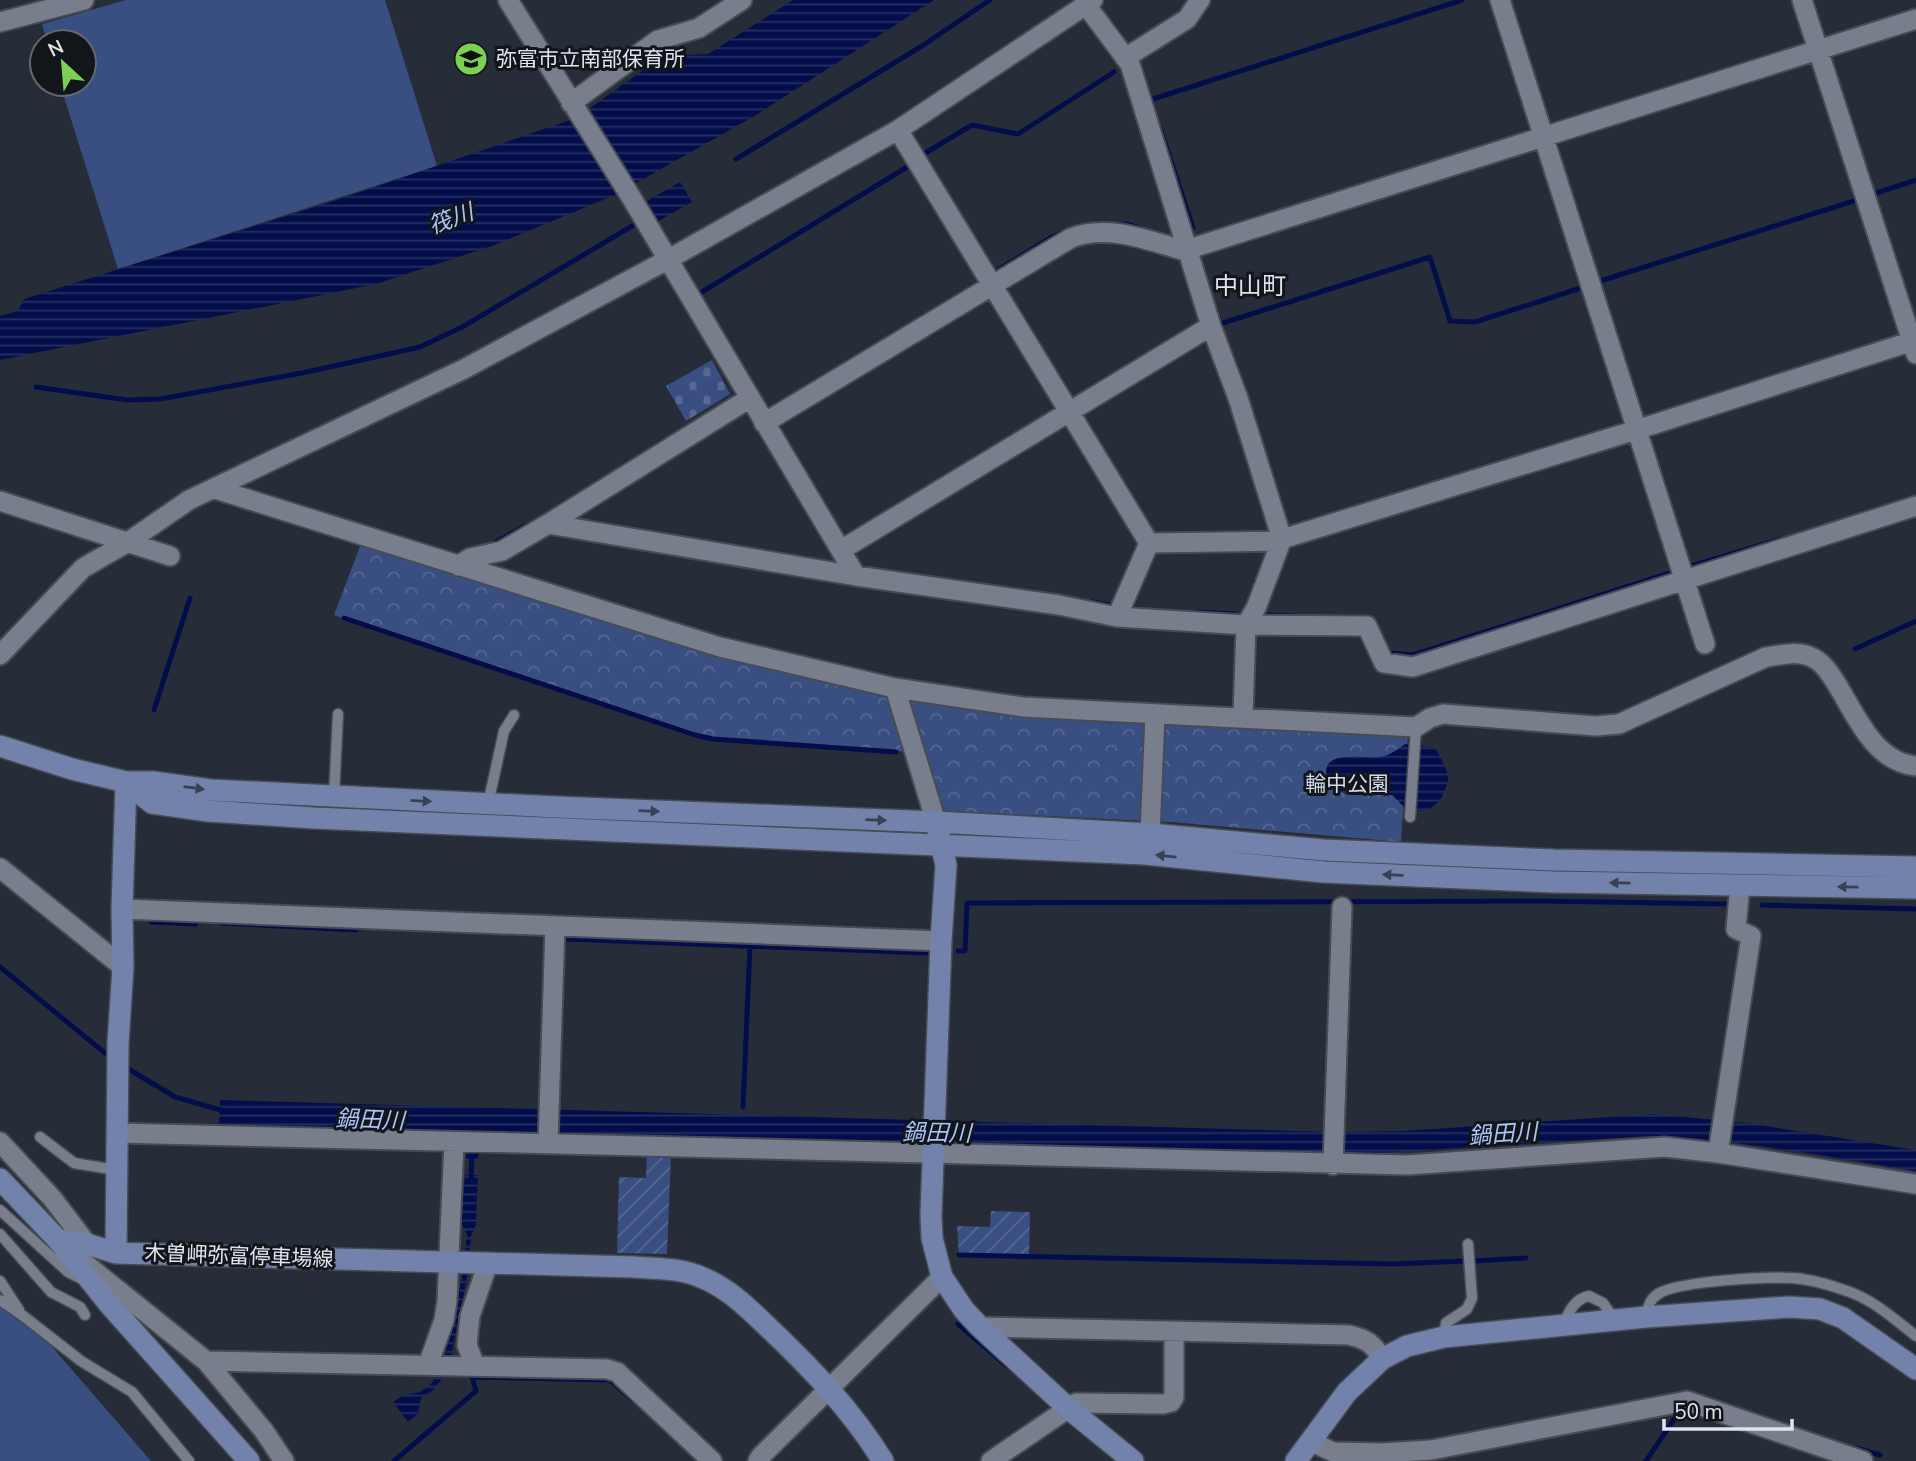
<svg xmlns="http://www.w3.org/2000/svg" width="1916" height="1461" font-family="'Nunito Sans','Noto Sans JP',sans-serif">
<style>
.grass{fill:#3a4f81}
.cemetery{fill:url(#cemetery-stones)}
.park{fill:url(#park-crowns)}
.garden{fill:url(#garden-furrows)}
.water{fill:url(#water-rules)}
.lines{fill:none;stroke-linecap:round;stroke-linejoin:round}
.stream{stroke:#030d49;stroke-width:5}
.lane-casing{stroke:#464b54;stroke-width:13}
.street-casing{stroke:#464b54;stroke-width:23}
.secondary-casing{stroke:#464b54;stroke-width:24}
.lane{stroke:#787e8c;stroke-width:10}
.street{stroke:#787e8c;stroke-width:19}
.secondary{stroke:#7282aa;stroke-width:21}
.oneway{fill:#384154}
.labels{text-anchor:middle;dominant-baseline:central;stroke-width:6;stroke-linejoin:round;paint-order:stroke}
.poi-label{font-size:21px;fill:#e0e4eb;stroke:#12151a;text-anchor:start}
.park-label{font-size:21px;fill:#d3dcef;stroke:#12151a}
.street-label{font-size:21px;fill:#e0e4eb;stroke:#12151a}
.water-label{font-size:23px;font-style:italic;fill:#a9c3fb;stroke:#12151a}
.quarter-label{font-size:24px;fill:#e0e4eb;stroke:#12151a}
</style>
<defs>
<pattern id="cemetery-stones" width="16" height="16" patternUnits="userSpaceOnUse" patternTransform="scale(1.75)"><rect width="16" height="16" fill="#3a4f81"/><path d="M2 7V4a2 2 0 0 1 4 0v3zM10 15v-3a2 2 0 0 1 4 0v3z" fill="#566893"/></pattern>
<pattern id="park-crowns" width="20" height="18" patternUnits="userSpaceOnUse" patternTransform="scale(1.75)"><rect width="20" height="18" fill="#3a4f81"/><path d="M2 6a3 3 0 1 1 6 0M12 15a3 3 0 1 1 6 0" fill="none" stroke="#566893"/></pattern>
<pattern id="garden-furrows" width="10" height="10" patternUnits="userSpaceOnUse" patternTransform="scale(1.75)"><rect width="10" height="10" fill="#3a4f81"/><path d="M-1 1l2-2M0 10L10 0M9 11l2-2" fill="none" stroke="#566893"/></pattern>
<pattern id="water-rules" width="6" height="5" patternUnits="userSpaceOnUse" patternTransform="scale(1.75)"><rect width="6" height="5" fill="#030d49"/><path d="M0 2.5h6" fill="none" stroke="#273063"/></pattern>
</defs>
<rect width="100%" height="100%" fill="#272d38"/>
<path class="grass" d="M126 0H385L437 166 118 269 60 84H84V42H47L42 24Z
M0 1307 47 1341 151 1461H0Z"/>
<path class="cemetery" d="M712 360 730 394 686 421 666 386Z"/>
<path class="park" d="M361 544 718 653 1021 715 1176 726 1408 733 1401 842 1171 822 924 810 910 752 713 739 695 735 334 615Z"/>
<path class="garden" d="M647 1152 671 1153 667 1254 617 1253 619 1177 646 1178Z
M991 1211 1030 1212 1029 1257 959 1255 957 1226 990 1227Z"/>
<path class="water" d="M793 0H934L753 117 615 195 495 245 376 284 0 360V316L18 311 24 299 337 200 576 118 663 56 708 54Z
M680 182 692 202 657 222 645 202Z
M1405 744 1435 748C1440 757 1449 770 1448 781 1448 782 1445 791 1444 792 1437 810 1425 812 1407 810L1392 795H1349L1330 787C1312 747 1359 759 1380 757 1389 756 1398 749 1405 744Z
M220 1100 1335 1132 1403 1131 1654 1114 1747 1123 1916 1150V1171C1828 1157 1739 1139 1649 1136L1360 1154 480 1133 478 1160H466L467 1133 219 1127Z
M465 1175H478L476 1225 471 1236 467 1278 448 1371 433 1390 421 1398 418 1414 408 1422 393 1402 404 1395 420 1392 430 1385 441 1371 462 1279 467 1235 461 1222Z"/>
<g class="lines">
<path class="stream" d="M1150 100 1462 0
M1160 128 1193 228
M922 155 972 125 1018 134 1114 72
M736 159 922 46 990 0
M1873 194 1916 180
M1116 225 1126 224 1140 228
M995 272 1052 237 1068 230
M1597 282 1857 200
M697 295 912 164
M1218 317 1220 324 1430 257 1450 321 1475 322 1584 287
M36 387 127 400 160 399 302 373 420 347 464 326 632 226
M491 545 525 526
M1691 566 1781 539
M1092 602 1110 605
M1196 612 1235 614
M1265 615 1293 616
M344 618 695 735 713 739 896 752
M1855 649 1916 621
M1387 650 1389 653 1413 655 1670 573
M154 710 190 598
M1762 905 1916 909
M151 922 196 924
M221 923 356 930
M566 939 926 953
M958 951H965L967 903 1540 901 1725 904
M0 967 111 1058
M122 1065 175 1097 224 1111
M743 1107 750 946
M471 1179 472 1154
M959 1255 1392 1264 1465 1261
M1473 1261 1526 1258
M958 1324 1007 1366
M1856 1448 1880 1455
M394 1461 476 1391 472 1377 610 1380 634 1401
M1646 1461 1679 1412"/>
<defs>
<path id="lane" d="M334 796 338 714
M488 804 504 731 514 715
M1410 817 1416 727
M40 1137 74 1163 116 1170
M0 1210 68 1272 82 1279
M0 1234 51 1292 80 1307 85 1315
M0 1281 19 1310
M0 1300 22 1315 81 1361 132 1392 189 1461
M1646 1317C1648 1307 1649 1300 1658 1294 1677 1281 1777 1275 1802 1279 1816 1281 1830 1285 1844 1290 1871 1298 1893 1318 1916 1336
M1564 1325C1568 1311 1575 1299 1589 1296L1603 1303 1614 1319
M1444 1336 1446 1323 1467 1309 1472 1298 1468 1244"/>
<path id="street" d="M508 0 631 197 856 576
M1500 0 1705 644
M1802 0 1916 354
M1086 5 1130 64 1211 326 1238 398 1282 539 1256 608 1246 625 1243 717
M0 22 84 0
M1125 58 1187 19 1200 0
M571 103 658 40 699 28 742 0
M898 130 1149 543
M1189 249 1916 19
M764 423 1071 238C1109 223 1152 242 1189 252
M215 489 720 647 895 688 1023 707 1416 727 1430 718 1443 714 1596 726 1619 724 1766 657C1780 655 1795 651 1809 656 1822 661 1829 672 1836 683 1856 715 1874 762 1916 766
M0 501 170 556
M548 524 750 398
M1282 539 1636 430 1916 340
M1149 543 1281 541
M841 550 1211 326
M458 566 470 558 502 551 548 524 856 576 1059 605 1117 617 1246 625 1367 626 1384 663 1413 667 1916 506
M1117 617 1149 543
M0 655 83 568 128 542 189 500 464 369 667 260 898 130 1093 0
M895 688 936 822
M1150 834 1155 715
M0 868 123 967
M122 909 941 941
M117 1133 1407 1165 1665 1147 1718 1153 1916 1184
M0 1142 52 1198 87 1244
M548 1144 555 926
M1718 1153 1751 936 1736 929 1740 885
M1333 1165 1342 907
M83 1262 206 1361 264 1431 284 1461
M980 1327 1349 1335C1366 1339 1373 1343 1382 1359
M206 1361 607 1369 617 1372 712 1461
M428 1365 444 1320 447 1301 454 1142
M475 1366 467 1345 470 1316 488 1263
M1310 1441 1333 1452 1382 1453 1431 1450 1687 1401 1863 1461
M758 1461 761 1456 942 1277
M991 1461 1076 1403 1163 1404 1171 1402 1174 1397V1331"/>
<path id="secondary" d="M0 746 72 769 126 782H153L211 790 557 807 936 822 1150 834 1324 850 1554 860 1916 867
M126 782 152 803 208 811 314 818 1145 854 1323 872 1554 882 1916 888
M938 831 946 865 941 941 931 1215 932 1238 942 1277 964 1310 980 1327 1068 1408 1133 1461
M0 1179 58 1240 109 1304 249 1461
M58 1240 87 1244 116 1253 634 1267C657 1269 682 1268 703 1278 730 1289 751 1311 771 1330 814 1371 852 1411 883 1461
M116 1253 118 1043 123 967 122 909 126 782
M1296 1461 1347 1392 1382 1359 1407 1346 1444 1337 1646 1317 1789 1307 1820 1309 1843 1318 1916 1369"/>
</defs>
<use href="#lane" class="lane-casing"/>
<use href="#street" class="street-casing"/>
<use href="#secondary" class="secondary-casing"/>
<use href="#lane" class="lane"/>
<use href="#street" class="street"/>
<use href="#secondary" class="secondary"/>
</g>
<defs><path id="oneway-solid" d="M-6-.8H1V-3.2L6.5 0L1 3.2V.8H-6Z" transform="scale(1.75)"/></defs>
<g class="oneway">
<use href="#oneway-solid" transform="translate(194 788) rotate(7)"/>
<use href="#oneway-solid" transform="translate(421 801) rotate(3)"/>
<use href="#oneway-solid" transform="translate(649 811) rotate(2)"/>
<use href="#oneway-solid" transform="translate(876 820) rotate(2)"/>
<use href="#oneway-solid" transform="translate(1166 856) rotate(-174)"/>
<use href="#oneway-solid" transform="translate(1393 875) rotate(-178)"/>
<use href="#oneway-solid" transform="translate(1620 883) rotate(-179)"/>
<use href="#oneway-solid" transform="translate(1848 887) rotate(-179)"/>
</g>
<defs>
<symbol id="school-disc" viewBox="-11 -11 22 22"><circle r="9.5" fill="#7cd155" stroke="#12151a"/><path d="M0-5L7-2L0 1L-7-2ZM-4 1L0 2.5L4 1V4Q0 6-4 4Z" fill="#111"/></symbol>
</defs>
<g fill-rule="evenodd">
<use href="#school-disc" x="452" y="40" width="38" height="38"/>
</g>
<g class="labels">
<g class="poi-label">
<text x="496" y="59">弥富市立南部保育所</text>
</g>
<g class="park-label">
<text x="1347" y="784">輪中公園</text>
</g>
<g class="street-label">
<text transform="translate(239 1256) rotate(2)">木曽岬弥富停車場線</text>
</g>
<g class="water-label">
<text transform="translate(451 219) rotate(-20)">筏川</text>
<text transform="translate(370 1120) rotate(2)">鍋田川</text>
<text transform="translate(937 1133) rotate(1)">鍋田川</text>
<text transform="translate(1503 1134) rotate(-4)">鍋田川</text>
</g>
<g class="quarter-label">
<text x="1250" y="286">中山町</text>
</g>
</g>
<g transform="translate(63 63) rotate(334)"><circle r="33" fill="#12151a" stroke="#64686e" stroke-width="2"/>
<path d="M0-5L12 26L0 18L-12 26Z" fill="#7cd155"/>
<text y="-10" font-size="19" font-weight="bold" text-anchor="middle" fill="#e0e4eb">N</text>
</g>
<path d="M1664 1419v10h128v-10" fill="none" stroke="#e0e4eb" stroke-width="3.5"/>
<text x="1674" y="1419" font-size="21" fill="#e0e4eb" stroke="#12151a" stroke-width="5" paint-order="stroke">50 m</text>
</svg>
